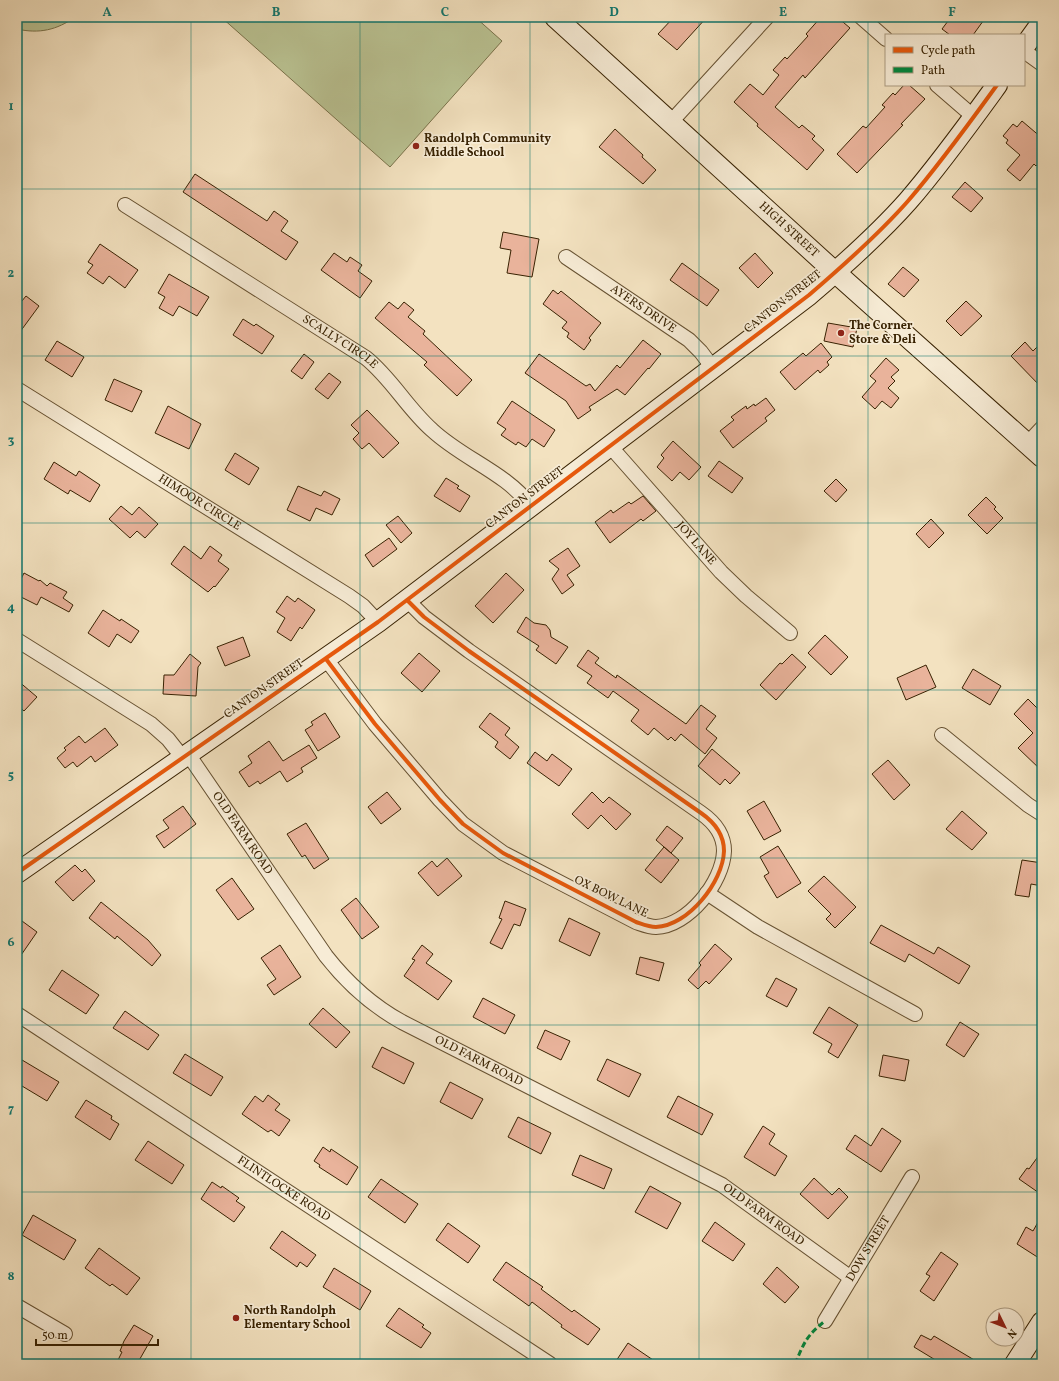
<svg xmlns="http://www.w3.org/2000/svg" width="1059" height="1381" font-family="Vollkorn,serif">
<style>
.green{fill:#bac393;stroke:#79724a}
.building{fill:#e9b39b;stroke:#382202}
.lines{fill:none;stroke-linecap:round;stroke-linejoin:round}
.street-casing{stroke:#675232;stroke-width:16}
.secondary-casing{stroke:#382202;stroke-width:22}
.street{stroke:#f7ecd6;stroke-width:14}
.secondary{stroke:#f7ecd6;stroke-width:20}
.quiet{stroke:#00873e;stroke-width:3;stroke-dasharray:6 3;stroke-linecap:butt}
.cycleway-casing{stroke:#f7ecd6;stroke-width:6}
.cycleway{stroke:#e8590c;stroke-width:4}
.grid{fill:none;stroke:#0f766e;stroke-width:1;stroke-opacity:0.55}
.poi-dot{fill:#8f2418;stroke:#f7ecd6;stroke-width:1.5}
.labels{text-anchor:middle;dominant-baseline:central;stroke-width:3.5;stroke-linejoin:round;paint-order:stroke}
.poi-label{font-size:12px;font-weight:bold;fill:#382202;stroke:#f7ecd6;text-anchor:start}
.street-label{font-size:12px;fill:#382202;stroke:#f7ecd6}
.neatline{fill:none;stroke:#0f766e;stroke-width:1.5}
.grid-label{font-size:13px;text-anchor:middle;font-weight:bold;fill:#0f766e}
</style>
<rect width="100%" height="100%" fill="#f3e2c0"/>
<filter id="stains"><feTurbulence type="fractalNoise" baseFrequency=".005" numOctaves="4"/><feColorMatrix values="0 0 0 0 .2 0 0 0 0 .09 0 0 0 0 .02 0 0 0 .5 -.17"/></filter>
<radialGradient id="worn" r=".72"><stop offset=".6" stop-color="#630" stop-opacity="0"/><stop offset="1" stop-color="#630" stop-opacity=".3"/></radialGradient>
<path class="green" d="M17 17H75C57 30 39 34 17 29Z
M221 17H475L502 41 390 167Z"/>
<path class="building" d="M674 17H707L677 50 658 34Z
M821 17H837L850 28 805 78 803 75 775 107 799 128 802 125 815 136 812 139 824 150 807 170 757 126 758 124 734 102 750 84 763 95 779 75 773 70 785 57 787 59 808 36 806 34Z
M951 17H986L973 35H950L942 29Z
M904 85H909L925 99 901 124 903 125 857 173 837 154 863 126 866 128 885 107 882 105 893 93 895 95Z
M1022 121 1042 138V160L1036 166 1034 164 1020 181 1007 170 1020 155 1006 143 1008 140 1003 136 1013 124 1017 127Z
M615 129 643 155 642 157 656 170 643 184 599 147Z
M195 174 267 221 274 211 288 221 281 231 298 242 286 260 183 192Z
M965 182 983 198 971 212 952 197Z
M503 232 539 239 532 277 507 273 511 250 500 248Z
M100 244 138 270 125 288 109 276 103 284 87 273 93 265 88 262Z
M334 253 347 262 350 257 362 265 358 271 372 281 360 298 321 270Z
M755 253 773 273 758 288 739 268Z
M682 263 719 290 707 306 670 280Z
M903 267 919 280 904 297 888 284Z
M169 274 209 297 197 316 179 306 173 316 159 308 165 297 158 293Z
M553 290 558 294 561 291 601 323 589 338 591 340 584 350 567 337 569 333 562 328 567 322 543 304Z
M26 296 39 306 17 336V307Z
M966 301 982 316 961 336 946 321Z
M389 302 398 309 404 302 414 310 408 317 425 331 423 334 472 380 457 396 424 365 427 362 375 318Z
M243 319 254 326 256 324 274 336 262 354 233 335Z
M828 323 857 328 853 347 824 341Z
M643 340 661 354 649 369 648 368 625 395 617 389 589 407 591 410 578 419 566 401 525 373 539 354 586 386 590 384 595 391 617 365 620 368Z
M57 341 84 357 72 377 45 360Z
M1025 342 1033 351 1042 342V388L1011 356Z
M821 343 832 357 827 362 829 365 820 373 818 370 795 390 780 372 803 353 806 356Z
M304 354 314 362 302 379 291 371Z
M886 358 899 370 891 377 895 381 888 388 899 398 891 408 882 401 875 409 862 397 876 381 870 376Z
M329 373 341 382 328 399 315 389Z
M114 379 142 391 132 412 105 400Z
M766 398 775 410 765 418 767 421 733 448 720 431 734 420 731 417 746 406 747 409 754 404 755 406Z
M512 401 555 430 544 447 532 439 526 447 518 442 516 445 501 435 506 429 497 423Z
M168 406 201 424 189 449 155 433Z
M367 410 399 443 383 458 369 443 362 449 353 439 359 433 351 425Z
M673 441 701 467 689 480 680 472 672 481 657 467 664 458 661 455Z
M235 453 259 468 249 485 225 470Z
M719 461 743 478 732 493 708 476Z
M54 462 76 476 79 471 100 485 90 502 70 490 68 494 44 479Z
M446 478 459 486 457 488 470 496 460 512 434 496Z
M836 479 847 490 836 502 824 491Z
M298 486 321 496 324 491 340 499 332 515 316 508 310 521 287 510Z
M643 496 656 511 643 521 641 519 610 543 595 522 611 510 613 513 629 502 631 504Z
M986 497 996 507 994 509 1003 518 987 534 968 515Z
M121 506 132 515 139 507 158 524 145 538 137 531 130 538 109 519Z
M398 516 412 533 401 543 386 525Z
M931 519 944 533 929 548 916 534Z
M389 538 397 549 373 567 365 555Z
M184 546 201 559 210 546 222 555 218 561 229 569 215 587 214 586 208 592 171 564Z
M568 548 580 566 567 575 574 585 562 594 552 579 559 569 549 561Z
M24 573 39 581 40 580 47 586 50 583 67 592 63 598 73 605 69 612 41 597 37 605 17 595V587Z
M506 573 524 590 493 623 475 606Z
M287 596 295 602 298 598 315 610 302 629 300 627 291 641 277 632 285 618 276 612Z
M103 610 120 621 121 619 139 631 131 643 117 634 109 647 88 633Z
M526 617 534 623 546 625 550 630 551 637 568 647 556 664 536 650 539 646 517 632Z
M825 635 848 657 831 675 808 653Z
M243 637 250 656 225 666 217 647Z
M588 650 599 658 595 663 616 678 617 675 686 724 701 705 716 716 706 729 717 738 705 754 681 734 675 741 671 737 668 740 654 728 648 735 631 721 639 710 613 691 608 698 587 683 592 676 577 666Z
M419 653 440 671 422 692 401 673Z
M190 654 201 663 198 667 196 696 163 694 164 675H174Z
M792 654 806 667 776 700 760 685 780 663 782 664Z
M926 665 936 687 906 700 897 678Z
M973 669 1001 686 990 705 962 688Z
M17 680 37 697 24 711 17 705Z
M1028 699 1042 713V771L1018 748 1033 733 1014 714Z
M325 713 340 737 318 751 305 730 313 725 311 722Z
M490 713 510 728 505 735 519 747 510 759 495 747 498 742 479 727Z
M105 728 118 745 95 762 91 756 77 767 73 762 65 768 57 758 66 750 64 748 79 736 85 743Z
M269 741 283 761 309 745 317 758 301 768 303 772 287 782 280 771 260 784 258 781 249 787 239 772 252 763 248 756Z
M712 749 740 773 730 784 725 779 720 785 698 766Z
M535 752 547 761 552 754 572 769 559 786 527 763Z
M888 760 910 785 894 800 872 774Z
M387 792 401 809 381 824 368 807Z
M592 792 603 803 609 797 631 814 616 830 601 815 588 829 572 814Z
M764 801 781 831 764 840 747 811Z
M183 806 196 824 164 848 156 836 169 828 163 820Z
M962 811 987 833 972 850 946 829Z
M306 823 329 859 314 869 305 855 302 857 287 834Z
M667 826 683 838 671 853 656 840Z
M778 846 801 883 777 898 764 876 769 873 760 857Z
M664 847 679 860 661 883 645 870Z
M447 858 462 876 438 896 418 873 432 861 437 867Z
M1022 860 1042 863V886L1031 884 1029 897 1015 895Z
M75 865 82 872 85 869 95 881 73 901 55 882Z
M824 876 856 907 835 928 826 919 831 914 808 891Z
M232 878 254 909 238 920 216 890Z
M356 898 379 927 362 939 341 910Z
M505 901 526 909 520 926 514 924 502 949 490 943 502 919 499 918Z
M101 902 148 940 161 955 152 966 117 936 115 939 89 918Z
M569 918 600 933 590 956 559 941Z
M22 921 37 932 17 961V928Z
M881 925 934 954 938 947 970 966 959 984 909 954 905 962 870 943Z
M715 944 732 959 709 984 706 981 698 989 688 980 701 965 699 963Z
M280 945 301 977 274 995 267 985 276 979 261 958Z
M422 945 433 954 426 963 452 981 438 1000 404 976 415 960 412 959Z
M640 957 664 963 659 981 636 974Z
M62 970 99 995 86 1014 49 990Z
M776 978 797 989 787 1007 766 996Z
M483 998 515 1015 505 1034 473 1017Z
M829 1007 858 1025 838 1058 828 1052 832 1044 813 1033Z
M323 1008 350 1032 336 1048 309 1024Z
M125 1011 159 1035 148 1050 113 1028Z
M960 1022 979 1034 964 1057 946 1045Z
M545 1030 570 1041 561 1060 537 1048Z
M382 1047 414 1063 404 1084 372 1067Z
M185 1054 223 1077 211 1096 173 1073Z
M883 1055 909 1060 905 1081 879 1076Z
M17 1057 59 1082 47 1101 17 1083Z
M607 1059 641 1074 629 1097 597 1080Z
M450 1082 483 1099 472 1119 440 1102Z
M268 1095 280 1104 275 1110 290 1120 279 1136 271 1130 268 1132 242 1114 255 1096 263 1102Z
M678 1096 713 1114 702 1135 667 1117Z
M86 1100 112 1116 111 1119 119 1124 110 1140 75 1117Z
M518 1117 551 1133 541 1154 508 1137Z
M763 1126 775 1134 769 1144 787 1156 775 1176 744 1157Z
M882 1128 901 1141 881 1172 846 1149 855 1135 871 1146Z
M148 1141 184 1165 172 1184 135 1160Z
M323 1147 330 1152 331 1149 358 1167 347 1185 319 1167 320 1165 314 1161Z
M1042 1151V1195L1019 1179 1027 1168 1029 1169Z
M580 1155 612 1169 604 1189 572 1175Z
M814 1178 832 1195 839 1188 848 1197 828 1219 800 1194Z
M381 1179 418 1204 405 1223 368 1197Z
M212 1182 221 1188 222 1186 239 1198 236 1201 245 1207 234 1222 201 1199Z
M650 1186 681 1203 667 1229 635 1212Z
M33 1215 76 1240 64 1260 22 1235Z
M1042 1215V1260L1017 1244 1026 1227 1033 1231Z
M715 1222 745 1244 733 1261 702 1241Z
M448 1223 480 1246 468 1263 436 1240Z
M282 1231 316 1255 307 1267 300 1262 297 1267 270 1248Z
M99 1248 140 1278 127 1295 112 1284 110 1286 85 1268Z
M941 1252 958 1264 934 1301 920 1291 930 1276 926 1274Z
M506 1262 543 1287 541 1289 572 1312 574 1310 600 1329 588 1345 561 1327 562 1325 532 1302 529 1306 493 1280Z
M777 1267 799 1287 785 1303 763 1284Z
M334 1268 371 1291 360 1310 323 1287Z
M399 1308 424 1325 422 1327 431 1333 421 1348 386 1326Z
M134 1325 153 1336 137 1364H116L122 1352 120 1351 124 1341Z
M921 1335 931 1340 934 1336 981 1364H942L914 1347Z
M628 1343 659 1364H614Z"/>
<g class="lines">
<defs>
<g id="street">
<path d="M861 17 886 39"/>
<path d="M1024 51 1042 64"/>
<path d="M937 85 974 117"/>
<path d="M670 123 767 17"/>
<path id="s1" d="M125 205 366 358C392 379 407 408 432 430 463 459 505 472 531 506"/>
<path id="s2" d="M566 257 689 340 701 352 713 368"/>
<path id="s3" d="M17 389 349 596 363 606 378 622"/>
<path d="M1027 444 1042 428"/>
<path id="s4" d="M610 446 721 572 746 596 790 633"/>
<path d="M17 640 151 724 168 739 183 758"/>
<path d="M326 659 375 724 440 800 463 824 503 853 636 922C642 924 649 927 656 927 688 926 723 882 724 851 724 835 714 822 701 813L469 651 424 617 407 600"/>
<path d="M942 735 1028 805 1042 814"/>
<path id="s5" d="M188 754 326 956C348 984 371 1005 402 1022L722 1185 851 1278"/>
<path d="M707 893 758 927 915 1014"/>
<path id="s6" d="M17 1014 550 1364"/>
<path d="M17 1306 65 1334"/>
<path id="s7" d="M825 1321 912 1177"/>
</g>
<g id="secondary">
<path id="s8" d="M555 17 836 273 1042 457"/>
<path d="M1024 47 1042 22"/>
<path d="M17 873 378 622 809 295C844 265 878 235 908 201 940 164 968 125 997 85"/>
<path d="M1015 1364 1042 1322"/>
</g>
</defs>
<use href="#street" class="street-casing"/>
<use href="#secondary" class="secondary-casing"/>
<use href="#street" class="street"/>
<use href="#secondary" class="secondary"/>
<path class="quiet" d="M795 1364C804 1343 806 1336 825 1321"/>
<defs>
<path id="cycleway" d="M326 659 375 724 440 800 463 824 503 853 636 922C642 924 649 927 656 927 688 926 723 882 724 851 724 835 714 822 701 813L469 651 424 617 407 600
M17 873 378 622 809 295C844 265 878 235 908 201 940 164 968 125 997 85"/>
</defs>
<use href="#cycleway" class="cycleway-casing"/>
<use href="#cycleway" class="cycleway"/>
</g>
<path class="grid" d="M191 17V1364M360 17V1364M530 17V1364M699 17V1364M868 17V1364M17 189H1042M17 356H1042M17 523H1042M17 690H1042M17 858H1042M17 1025H1042M17 1192H1042"/>
<g class="poi-dot">
<circle cx="416" cy="146" r="4"/>
<circle cx="841" cy="333" r="4"/>
<circle cx="236" cy="1318" r="4"/>
</g>
<g class="labels">
<g class="poi-label">
<text x="424" y="139">Randolph Community<tspan x="424" dy="14">Middle School</tspan></text>
<text x="849" y="326">The Corner<tspan x="849" dy="14">Store &amp; Deli</tspan></text>
<text x="244" y="1311">North Randolph<tspan x="244" dy="14">Elementary School</tspan></text>
</g>
<g class="street-label">
<text stroke="none"><textPath href="#s8" startOffset="316">HIGH STREET</textPath></text>
<text transform="translate(783 302) rotate(-38)">CANTON STREET</text>
<text stroke="none"><textPath href="#s2" startOffset="93">AYERS DRIVE</textPath></text>
<text stroke="none"><textPath href="#s1" startOffset="255">SCALLY CIRCLE</textPath></text>
<text transform="translate(525 498) rotate(-37)">CANTON STREET</text>
<text stroke="none"><textPath href="#s3" startOffset="215">HIMOOR CIRCLE</textPath></text>
<text stroke="none"><textPath href="#s4" startOffset="130">JOY LANE</textPath></text>
<text transform="translate(264 689) rotate(-35)">CANTON STREET</text>
<text stroke="none"><textPath href="#s5" startOffset="96">OLD FARM ROAD</textPath></text>
<text transform="translate(611 897) rotate(26)">OX BOW LANE</text>
<text stroke="none"><textPath href="#s5" startOffset="432">OLD FARM ROAD</textPath></text>
<text stroke="none"><textPath href="#s6" startOffset="319">FLINTLOCKE ROAD</textPath></text>
<text stroke="none"><textPath href="#s5" startOffset="756">OLD FARM ROAD</textPath></text>
<text stroke="none"><textPath href="#s7" startOffset="84">DOW STREET</textPath></text>
</g>
</g>
<rect width="1059" height="1381" fill="none" stroke="#f3e2c0" stroke-width="44"/>
<rect x="885" y="34" width="140" height="52" fill="#f7ecd6" stroke="#ab9b81"/>
<rect x="893" y="47" width="20" height="6" fill="#e8590c" stroke="#ab9b81"/>
<text x="921" y="54" font-size="12" fill="#382202">Cycle path</text>
<rect x="893" y="67" width="20" height="6" fill="#00873e" stroke="#ab9b81"/>
<text x="921" y="74" font-size="12" fill="#382202">Path</text>
<g transform="translate(1005 1327) rotate(133)"><circle r="19" fill="#f7ecd6" stroke="#ab9b81"/>
<path d="M0-3L7 15L0 10L-7 15Z" fill="#8f2418"/>
<text y="-6" font-size="11" font-weight="bold" text-anchor="middle" fill="#382202">N</text>
</g>
<path d="M36 1339v6h122v-6" fill="none" stroke="#382202" stroke-width="2"/>
<text x="42" y="1339" font-size="12" fill="#382202" stroke="#f7ecd6" stroke-width="3" paint-order="stroke">50 m</text>
<rect x="22" y="22" width="1015" height="1337" class="neatline"/>
<g class="grid-label">
<text x="107" y="16">A</text>
<text x="276" y="16">B</text>
<text x="445" y="16">C</text>
<text x="614" y="16">D</text>
<text x="783" y="16">E</text>
<text x="952" y="16">F</text>
<text x="11" y="110">1</text>
<text x="11" y="277">2</text>
<text x="11" y="444">3</text>
<text x="11" y="611">4</text>
<text x="11" y="779">5</text>
<text x="11" y="946">6</text>
<text x="11" y="1113">7</text>
<text x="11" y="1280">8</text>
</g>
<rect width="100%" height="100%" filter="url(#stains)"/>
<rect width="100%" height="100%" fill="url(#worn)"/>
</svg>
